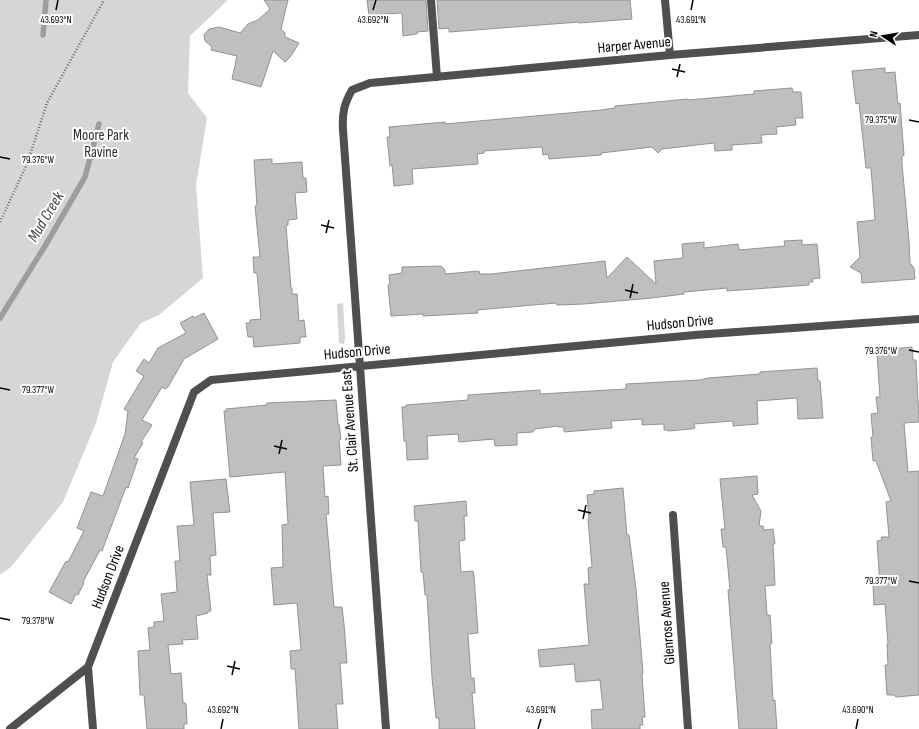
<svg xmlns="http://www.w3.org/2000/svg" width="919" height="729" font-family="'Sofia Sans Condensed',sans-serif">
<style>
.green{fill:#d6d6d6}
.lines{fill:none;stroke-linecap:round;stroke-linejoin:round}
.stream{stroke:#9d9d9d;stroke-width:5.5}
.building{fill:#bfbfbf;stroke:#939393}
.path{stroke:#717171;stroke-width:2.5;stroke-dasharray:1 2;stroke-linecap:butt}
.minor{stroke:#4f4f4f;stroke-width:8}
.ticks{fill:none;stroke:#000;stroke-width:1.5}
.labels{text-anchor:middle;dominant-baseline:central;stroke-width:4;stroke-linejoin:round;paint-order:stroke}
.street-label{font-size:15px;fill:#000;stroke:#fff}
.park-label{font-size:15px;fill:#2d2d2d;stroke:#fff}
.water-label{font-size:16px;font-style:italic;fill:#3e3e3e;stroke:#fff}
.ticks-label{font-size:10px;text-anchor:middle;fill:#000;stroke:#fff;stroke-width:4;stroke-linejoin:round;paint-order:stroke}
</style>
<rect width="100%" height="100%" fill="#fff"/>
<path class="green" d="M0 0H228L190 36 188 93 207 118 196 185 203 278 159 315 141 323 113 362 96 423 63 502 11 567 0 575Z
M343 303 345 338 344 344 339 343 337 304Z"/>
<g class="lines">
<path class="stream" d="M43 35 46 0
M0 318 45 246 85 177 99 124"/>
</g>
<path class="building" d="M264 0H288L281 29 285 33V37L299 43 291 56 285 62 273 51 261 87 232 79 237 56 211 50 212 47 205 41 204 35 209 29 219 27 240 33 248 24 258 20 270 9Z
M367 0H426L428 31 417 32V34L403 36 402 13 369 15Z
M437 0H630L632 19 579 23V22L449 32V28L439 29Z
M885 68V73L895 72 898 104 900 103 904 155 902 157V164L909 241 910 263 914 268 915 279 862 283 861 273 850 267 860 257 857 222 875 220 871 168H866L859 103 856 104 852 71Z
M792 88 793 92H801L803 118H795L796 125 776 127 777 134 761 135 762 143 732 145V150L715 151 714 143 662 149 658 153 652 147 601 153V155L549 159 548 154 543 155 542 147 484 151V153L477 154 478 164 412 169 413 184 394 186 392 165 390 166 387 137H390L389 127 445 122V124L602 110 615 108V106L688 99 689 100 754 94V91Z
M272 159V164L302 162 303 178H306L307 192 295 193 297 219 288 220V225L286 226 291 288H292V294H297L299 321 304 320 306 337H300V343L254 347 253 337H248L246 323H250V320L261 319 257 273H254L253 257H260L255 206H257L254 160Z
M802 240V245L817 244 820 278 812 279 813 282H809V285L727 291V288L684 292V294L652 298 584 304 557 305 556 303 477 310 478 313 423 316V314L391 316 388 285H390L389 275 402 273V267L441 266 445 270V274L479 271 480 274H491L605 261 607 278 627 257 656 284 654 261 683 258 682 244 704 242V248L738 244 739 250 785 246 784 241Z
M204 313 218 339 184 359 168 387 165 389 162 387 142 420 152 425 141 442 143 443 134 458 138 459 128 488 126 487 102 551 100 550 83 582 84 583 78 595 76 594 71 604 49 592 66 561 68 562 84 531 77 528 91 492 103 496 125 434 128 411 124 409 144 376 136 371 144 359 149 363 158 348 186 333 180 323 193 316 194 318Z
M912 347 913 360H916L919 422 904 423 908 472 919 471V695L896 697 894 695H887L885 665H888L887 644H888L885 604 874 605 873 585H880L877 541 882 540 881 537H889L886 502 891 501 876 461H873L871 437H873L871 414 878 413 876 397H880L877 354H881V350Z
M817 368 818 381H820L823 418 798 419 797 398 757 401 758 424 733 426V421L694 424 695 428 691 429 668 431V430H664V424L642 425V419L626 420 611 421 612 428 564 432V427H558V426L535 429 533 432 517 433V445L495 446 494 439 459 442 458 434 427 436 428 459 407 460 406 441H404L402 407H406V405L468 400V395L540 390V394L626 389V384L700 380 708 378 760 374V372Z
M336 400 338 424H339L341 439 339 440 341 465 323 466 325 497 328 496 329 514H326L334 607H342L344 624 347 663H340L343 704H336L338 729H299L295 669H291L290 651 301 650 297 603 274 605 271 568 283 567 282 525 288 524 285 472 230 477 224 411H227L226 409 267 405V403Z
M757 476 758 494 752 495 761 511 759 526H763L764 530 773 529 775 544H773L775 585 765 586 767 615H770L772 643 770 644 773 701 775 700 777 729H739L728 590H730L726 547H723L721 529H725L720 479Z
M226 479 230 512 213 513 216 555 210 556 211 575H207L211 611H208V613L196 616 198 639 182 640 183 644 168 645 171 674 181 673 183 703H185L186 704 187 724H184V729H147L144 695H140L138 651 150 650 148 628 154 627V622L164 621 161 594 177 592 175 561H180L177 526 194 525 190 482Z
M623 488 627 535H629L636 589 643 673 642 675 645 717H642L643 725H640V729H592L591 710 603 709 600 680 576 682 574 664 540 667 538 650 589 645 584 584H589L588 568 592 567 588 519 589 518 587 495 594 494V491Z
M466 501 467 516H464L465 540 459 541 461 572 473 571 474 576 478 633 468 634 471 678H474L475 693H472L475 729H439V718H436L432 678 427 595H425L423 572H421L418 521H415L414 506Z"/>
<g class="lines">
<path class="path" d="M0 222 27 164 47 103 104 0"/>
<path class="minor" d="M431 0 437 77
M665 0 670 55
M673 515 688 729
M88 667 93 729
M10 729 88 667 194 392 211 380 695 335 919 319
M386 729 343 130C342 113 344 104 352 90L370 83 670 55 919 35"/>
</g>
<path class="ticks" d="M56 10 58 0M373 10 376 0M691 10 693 0M672 69 685 72M677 77 680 64M909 120 919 122M0 157 10 159M321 225 334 228M326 233 329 220M625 290 638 293M630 298 633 284M909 350 919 352M0 388 10 390M274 446 287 449M279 454 282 440M578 510 591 513M583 519 586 505M909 581 919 583M0 618 10 620M227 666 240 669M232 675 235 661M221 729 223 719M538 729 541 719M856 729 858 719"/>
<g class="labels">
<g class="street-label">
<text transform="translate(634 45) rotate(-5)">Harper Avenue</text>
<text transform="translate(680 323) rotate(-5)">Hudson Drive</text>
<text transform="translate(357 352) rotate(-5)">Hudson Drive</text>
<text transform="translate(350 421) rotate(-94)">St. Clair Avenue East</text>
<text transform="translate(108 577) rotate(-69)">Hudson Drive</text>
<text transform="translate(667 623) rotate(-94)">Glenrose Avenue</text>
</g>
<g class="park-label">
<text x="101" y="135">Moore Park<tspan x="101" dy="17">Ravine</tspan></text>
</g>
<g class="water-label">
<text transform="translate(46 217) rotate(-59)">Mud Creek</text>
</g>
</g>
<g class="ticks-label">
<text x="56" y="23">43.693°N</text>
<text x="373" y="23">43.692°N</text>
<text x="691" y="23">43.691°N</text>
<text x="881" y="123">79.375°W</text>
<text x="38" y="163">79.376°W</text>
<text x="881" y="354">79.376°W</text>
<text x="38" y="393">79.377°W</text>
<text x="881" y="584">79.377°W</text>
<text x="38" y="624">79.378°W</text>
<text x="223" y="713">43.692°N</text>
<text x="541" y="713">43.691°N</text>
<text x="858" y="713">43.690°N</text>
</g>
<g transform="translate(883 36) rotate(282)" stroke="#ffffff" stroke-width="3" paint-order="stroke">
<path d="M0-3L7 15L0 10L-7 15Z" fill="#000000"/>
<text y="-6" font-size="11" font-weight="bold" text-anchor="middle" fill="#000000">N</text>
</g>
</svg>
